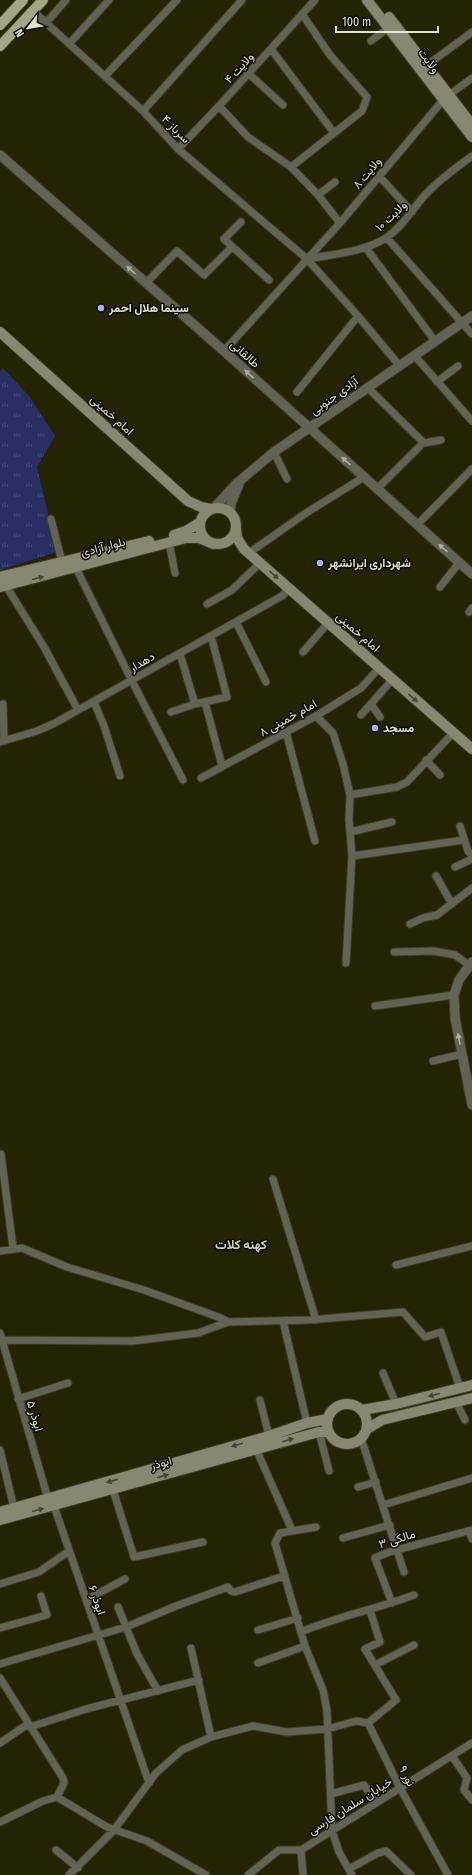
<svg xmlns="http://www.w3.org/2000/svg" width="472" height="1875" font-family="'Fira Sans Condensed',Vazirmatn,sans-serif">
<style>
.park{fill:url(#park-tufts)}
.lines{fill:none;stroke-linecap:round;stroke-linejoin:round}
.minor-casing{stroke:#3f3e21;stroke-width:9}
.tertiary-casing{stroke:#3f3e21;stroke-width:11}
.secondary-casing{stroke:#3f3e21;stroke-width:12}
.primary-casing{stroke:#3f3e21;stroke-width:12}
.minor{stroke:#636355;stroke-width:7}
.tertiary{stroke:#636355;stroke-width:9}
.secondary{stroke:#888771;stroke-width:10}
.primary{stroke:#a4a487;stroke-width:10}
.oneway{fill:#afaf9f}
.oneway2{fill:#444334}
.poi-dot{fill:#a3b2fd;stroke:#0c0c02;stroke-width:1.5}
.labels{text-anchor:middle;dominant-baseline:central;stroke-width:3;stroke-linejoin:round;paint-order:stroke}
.street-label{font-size:12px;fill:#e2e2d0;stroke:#0c0c02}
.poi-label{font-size:12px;font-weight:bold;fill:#e2e2d0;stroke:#0c0c02;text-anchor:start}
.neighbourhood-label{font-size:13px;font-weight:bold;fill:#d2d1ae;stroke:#0c0c02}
</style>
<defs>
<pattern id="park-tufts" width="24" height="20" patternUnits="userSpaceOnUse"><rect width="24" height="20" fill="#292f62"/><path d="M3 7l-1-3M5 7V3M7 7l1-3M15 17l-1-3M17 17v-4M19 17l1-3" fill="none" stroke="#484d77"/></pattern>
</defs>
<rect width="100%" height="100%" fill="#242304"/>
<path class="park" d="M3 368 29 396 55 436 37 467 57 552 0 570V372Z"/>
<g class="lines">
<defs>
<path id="minor" d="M33 11 143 111 178 149 307 259 358 316 399 365
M46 23 66 0
M371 41 388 28
M69 44 109 0
M271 49 334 133
M426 66 472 32
M248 73 283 105
M105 76 177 0
M449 95 472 78
M219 106 248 137 291 167 318 195 340 223
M143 111 242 0
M178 149 219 106 315 0
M291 167 362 111 367 97 330 55 302 14
M379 176 412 212
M318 195 335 182
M241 222 224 239 269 280
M387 238 472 334
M366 248 435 341
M307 259C333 254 364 252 386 238 403 227 413 207 427 193 440 179 457 167 472 156
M146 283 177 251 204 275 232 247
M224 351 340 223 443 100
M414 355 472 421
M437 382 458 366
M367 387 424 443 441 440
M297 392 358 316
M274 452 287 479
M377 489 419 447
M51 519 62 562
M417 525 472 469
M169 542 175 573
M249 553 306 513 364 477
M76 568 132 681 183 780
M6 586 44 647 78 710
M440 587 459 563
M207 604 232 590 260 563
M469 612 472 608
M236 622 266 682
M303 652 328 623
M180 654 195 704
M94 702 104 726 120 776
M205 702 222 766
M3 704 4 741
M371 704 380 717
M171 712 195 704 227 697 211 636
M361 715 392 680
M316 716 333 733 343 764 350 795 349 820 352 856 464 840
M286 732 315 841
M0 742 37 731 55 723 282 596 289 589
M426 760 440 775
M201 778 316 716 361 688 379 668
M350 795 397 787 407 782 453 733
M460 826 468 851 472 856
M350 832 392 822
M455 867 472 859
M436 876 452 904
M410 924 423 918 437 915 472 888
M394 952 433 951 455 955 469 965
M346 963 352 856
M375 1006 454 995
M433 1061 462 1054
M1 1154 13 1248
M273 1179 316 1320
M0 1251 22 1248 67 1267 144 1290 221 1318 228 1322
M396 1265 472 1246
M283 1321 307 1423
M0 1333 48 1499
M0 1340 133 1341 198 1333 228 1322 309 1320 403 1312 425 1337 441 1332 460 1388
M383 1373 396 1404
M18 1399 68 1383
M260 1400 269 1436
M456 1402 465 1420
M319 1432 329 1471
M361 1438 404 1572
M256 1449 292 1530
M0 1450 14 1508
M358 1487 376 1482
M113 1490 134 1557 203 1542
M383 1505 472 1478
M54 1506 149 1783
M316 1527 280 1533 275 1543 305 1646 323 1690 327 1711 332 1831 339 1852 352 1875
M469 1531 472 1539
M343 1538 390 1525
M0 1584 39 1572 69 1551
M86 1600 125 1579
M392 1603 375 1558 389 1552 472 1530
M118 1607 137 1654 158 1691
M0 1628 47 1615 41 1596
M258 1630 298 1618
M301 1632C338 1616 377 1609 414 1595
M191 1648 211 1737
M258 1663 305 1646
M0 1664 126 1627 176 1606 228 1587 231 1591 235 1592 284 1576
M375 1665 414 1645
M0 1678 63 1778 64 1783 57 1797
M368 1723 396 1700 365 1649 380 1642 370 1610
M30 1727 86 1709 199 1680
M0 1743 28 1724
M452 1756 467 1778 464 1790 472 1800
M331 1794 364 1785 376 1803
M57 1797 107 1827 147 1841 206 1875
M0 1822 43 1801 57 1797
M56 1850 78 1868
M301 1850 472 1743
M301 1850 303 1875
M349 1869 378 1853 386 1851 411 1875
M69 1875 114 1830 156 1773 182 1750 211 1737 253 1726 287 1732 327 1729 356 1721 368 1723 400 1788 448 1875
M248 1875 279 1850H301"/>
<path id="tertiary" d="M0 155 224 351 472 574
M214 508 236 484 274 452 472 316
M230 512 231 504 239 484
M472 962 459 980 454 995 455 1018 472 1105"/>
<path id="secondary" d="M367 0 472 137
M389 17 472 125
M0 332 188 501 201 507 211 509
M200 526a18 18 0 1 1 36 0a18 18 0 1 1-36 0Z
M236 529 237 538 244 549 472 749
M174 535 186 531 199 523
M0 577 149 541
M0 587 186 538H199L213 544
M327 1424a20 20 0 1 1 40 0a20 20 0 1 1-40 0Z
M362 1410 396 1404 472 1385
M367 1429 382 1420 472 1398
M0 1512 269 1436 307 1423 328 1419
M0 1520 319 1432H329"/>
<path id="primary" d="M0 25 23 0
M0 46 43 0"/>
</defs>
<use href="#minor" class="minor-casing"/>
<use href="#tertiary" class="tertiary-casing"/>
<use href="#secondary" class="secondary-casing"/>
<use href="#primary" class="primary-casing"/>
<use href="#minor" class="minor"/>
<use href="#tertiary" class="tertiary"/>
<use href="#secondary" class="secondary"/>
<use href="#primary" class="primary"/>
</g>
<defs><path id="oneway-solid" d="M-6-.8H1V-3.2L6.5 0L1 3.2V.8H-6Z"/></defs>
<g class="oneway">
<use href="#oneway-solid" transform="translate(131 270) rotate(-139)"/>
<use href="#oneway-solid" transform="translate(249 374) rotate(-137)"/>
<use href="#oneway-solid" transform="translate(346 461) rotate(-138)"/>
<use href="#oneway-solid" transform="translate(443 548) rotate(-139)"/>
<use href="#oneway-solid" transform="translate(459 1039) rotate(-101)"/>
</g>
<g class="oneway2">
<use href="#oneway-solid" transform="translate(274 575) rotate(42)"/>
<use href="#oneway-solid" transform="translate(38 578) rotate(-14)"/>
<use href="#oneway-solid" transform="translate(413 698) rotate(41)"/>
<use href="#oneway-solid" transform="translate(434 1395) rotate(166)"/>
<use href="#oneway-solid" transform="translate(288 1440) rotate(-16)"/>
<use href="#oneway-solid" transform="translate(237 1445) rotate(164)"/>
<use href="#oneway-solid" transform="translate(163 1476) rotate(-16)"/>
<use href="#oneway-solid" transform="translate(112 1481) rotate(164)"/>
<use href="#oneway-solid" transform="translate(38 1510) rotate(-15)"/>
</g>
<g class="poi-dot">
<circle cx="101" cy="308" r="4"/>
<circle cx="320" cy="563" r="4"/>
<circle cx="375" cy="728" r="4"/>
</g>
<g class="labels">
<g class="street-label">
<text transform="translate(429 61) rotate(53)">ولایت</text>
<text transform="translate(239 68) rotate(-48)">ولایت ۴</text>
<text transform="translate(176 129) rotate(45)">سرباز ۴</text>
<text transform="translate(367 173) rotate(-50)">ولایت ۸</text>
<text transform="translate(391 216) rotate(-43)">ولایت ۱۰</text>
<text transform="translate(245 354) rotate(42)">طالقانی</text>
<text transform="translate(334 396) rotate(-36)">آزادی جنوبی</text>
<text transform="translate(112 415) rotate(42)">امام خمینی</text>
<text transform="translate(103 547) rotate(-15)">بلوار آزادی</text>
<text transform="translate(358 632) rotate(41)">امام خمینی</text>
<text transform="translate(142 662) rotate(-30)">دهدار</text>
<text transform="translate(288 718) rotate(-29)">امام خمینی ۸</text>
<text transform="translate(35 1416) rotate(74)">ابوذر ۵</text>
<text transform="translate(161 1463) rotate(-16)">ابوذر</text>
<text transform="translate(397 1539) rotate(-18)">مالکی ۳</text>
<text transform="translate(97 1600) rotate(71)">ابوذر ۶</text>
<text transform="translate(407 1776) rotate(63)">نور ۹</text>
<text transform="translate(350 1806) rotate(-32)">خیابان سلمان فارسی</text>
</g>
<g class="poi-label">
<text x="109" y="308">سینما هلال احمر</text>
<text x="328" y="563">شهرداری ایرانشهر</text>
<text x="383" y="728">مسجد</text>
</g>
<g class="neighbourhood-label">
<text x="241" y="1244">کهنه کلات</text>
</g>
</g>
<g transform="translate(28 28) rotate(239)" stroke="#0c0c02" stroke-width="3" paint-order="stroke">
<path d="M0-3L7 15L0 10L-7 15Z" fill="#e2e2d0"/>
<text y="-6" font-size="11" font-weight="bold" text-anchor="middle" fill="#e2e2d0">N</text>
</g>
<path d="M336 26v6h102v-6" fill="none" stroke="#e2e2d0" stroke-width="2"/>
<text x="342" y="26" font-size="12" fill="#e2e2d0" stroke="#0c0c02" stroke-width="3" paint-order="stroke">100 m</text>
</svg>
